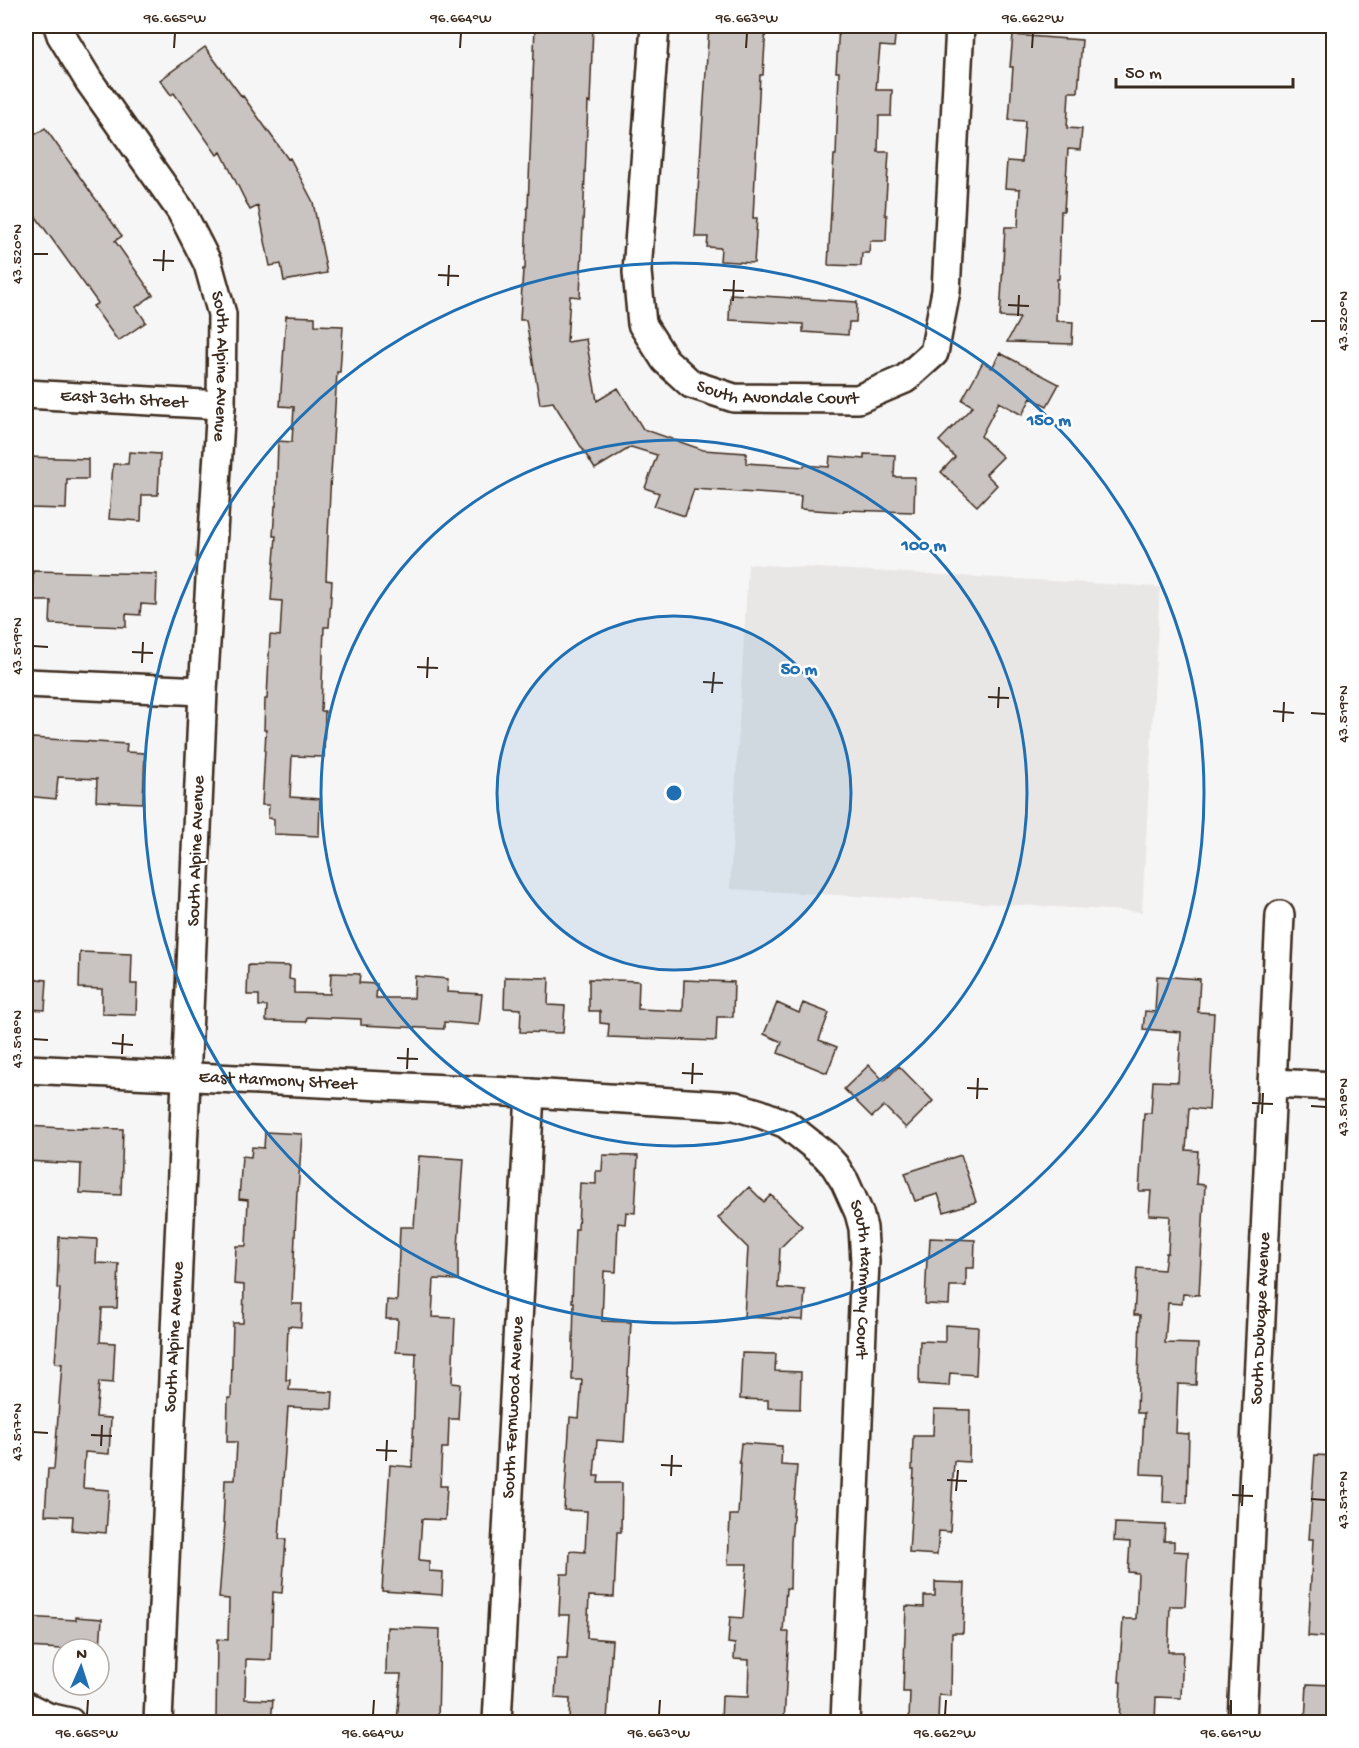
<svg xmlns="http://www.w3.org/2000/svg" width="1359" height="1748" font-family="'Gochi Hand',sans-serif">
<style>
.built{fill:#e9e7e6}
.building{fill:#c9c3c1;stroke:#3b2a1e;stroke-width:1.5}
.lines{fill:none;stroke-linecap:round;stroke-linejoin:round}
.minor-casing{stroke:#3b2a1e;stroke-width:32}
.minor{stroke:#fff;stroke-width:27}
.ticks{fill:none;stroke:#3b2a1e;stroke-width:2}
.ring{fill:none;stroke:#1f6fb2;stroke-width:3}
.labels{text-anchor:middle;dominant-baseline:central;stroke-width:5;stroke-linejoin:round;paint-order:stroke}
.street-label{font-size:18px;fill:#3b2a1e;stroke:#fff}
.centre{fill:#1f6fb2;stroke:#fff;stroke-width:3}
.ring-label{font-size:18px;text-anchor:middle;font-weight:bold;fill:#1f6fb2;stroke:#fff;stroke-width:5;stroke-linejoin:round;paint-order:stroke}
.neatline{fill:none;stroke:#3b2a1e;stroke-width:2}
.ticks-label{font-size:15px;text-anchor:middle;fill:#3b2a1e}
</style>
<rect width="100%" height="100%" fill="#f7f6f6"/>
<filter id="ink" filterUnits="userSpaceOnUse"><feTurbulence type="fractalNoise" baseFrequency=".0167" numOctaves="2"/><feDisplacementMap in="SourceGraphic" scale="12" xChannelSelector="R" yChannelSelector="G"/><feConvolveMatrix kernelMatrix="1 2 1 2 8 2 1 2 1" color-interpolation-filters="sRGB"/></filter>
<g filter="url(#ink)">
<path class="built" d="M748 564 1160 587 1142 912 730 889Z"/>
<path class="building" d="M535 26H593L590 103 588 102 580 297 570 296 567 342 586 339 597 401 618 388 643 429 703 450 746 453V463L804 467V465L829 467 830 456 864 459V454L895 455 894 477H915L914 512 844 510V512L800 509 801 496 694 489 685 516 654 506 659 493 645 488 657 455 631 447 595 469 553 402 540 404 526 320H520L523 269H525L527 207H528Z
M709 26H766L763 75H760L753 218H757L754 263 720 261 721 248 707 247 708 237H695Z
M839 26H896L894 47 880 46 876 90H892L891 116H879L878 152H889L885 215H887L886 241H870L869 253H862L861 266 828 265 834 155H836L839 72H836Z
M1013 35 1082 40 1078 92H1069L1067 128 1082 129 1080 150 1068 149 1064 211H1061L1059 279H1057L1056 321 1073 322 1072 344 1007 342 1020 318 1000 317 1005 227H1018L1020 189 1005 188 1007 161 1022 162 1025 121 1009 120 1013 67H1010Z
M205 47 242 97 243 96 288 159 290 158 313 202 327 273 284 281 281 264 270 266 258 206 250 210 221 152 217 155 174 93 171 95 160 80Z
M45 128 122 236 115 241 153 295 136 307 146 322 118 341 93 306 98 303 26 203V141Z
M730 294 857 302 856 322H849L848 335 803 332V324L729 320Z
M286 316 315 317V325L343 326 340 372H337L330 492 326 580 332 581 329 627H324L321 711H325L324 757 292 756 290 797 320 799 319 836 274 834V819L268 818 269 805H262L266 730H264L265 699H267L270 635 280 636 282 601 271 600 276 536H273L275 506H276L278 441 292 442 294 407 280 406Z
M1000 353 1059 384 1047 406 1031 398 1022 415 999 402 981 436 1003 457 986 474 997 485 977 506 941 472 955 457 939 441 973 406 962 400 983 362 992 368Z
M129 452 160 454 158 495H142L141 521 109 519 113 464H128Z
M28 457 88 459V479H67L66 509 27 508Z
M33 571 157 574 156 605 141 604 140 615 126 614V627L50 624 51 601H32Z
M32 738 127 744 126 752 145 753 143 803 96 801 97 779 58 777 56 799 26 796V763H30Z
M80 952 132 954 131 984H137L136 1015 102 1014V989L79 988Z
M248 965 290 966 289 979 294 980V993L330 994 331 973 360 974 359 983 377 984 376 998H414L415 976 448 979 447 992 482 994 479 1025 444 1022V1029L361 1025V1019L307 1017 306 1022 266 1021 267 1006H259V995H247Z
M1157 976 1200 979 1198 1012 1214 1013 1209 1110 1189 1108 1186 1150 1198 1151 1196 1184 1205 1185 1199 1295 1183 1294 1182 1304 1168 1303 1165 1343 1198 1344 1196 1385 1178 1384 1176 1433 1189 1434 1187 1503 1163 1502 1164 1475 1141 1474 1144 1413H1137L1140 1315H1134L1137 1268 1164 1270 1166 1253H1168L1170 1216 1149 1215 1151 1191H1139L1144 1113H1151L1153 1081 1178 1082 1181 1032 1143 1029 1145 1011 1155 1012Z
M505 977 549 978 548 1005 565 1006 563 1033 520 1032 521 1009 504 1008Z
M26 978 47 980 45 1010 26 1009Z
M589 979 639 981 638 1009 683 1011 684 980 734 982 733 1017H717L716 1041 608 1037 609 1024 600 1023V1011H589Z
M777 1003 799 1013 803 1003 829 1013 819 1040 837 1047 827 1073 778 1053 782 1042 764 1034Z
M869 1065 884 1081 899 1066 933 1101 906 1128 884 1106 872 1117 844 1089Z
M26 1126 82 1129V1128L123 1129 121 1195 80 1193 81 1164 26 1161Z
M265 1132 302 1134 298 1191H297L292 1304H302L301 1327 288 1326 286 1380H290L289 1390 333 1392 332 1409 288 1407 279 1539H286L282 1593 273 1592 271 1660 246 1659 245 1699 273 1700 271 1722H216L217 1639 228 1640 229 1599 219 1598 225 1523H223L225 1480H235L237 1442H227L228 1398H231L233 1323H243L244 1285 234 1284 236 1246H246L248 1200 239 1199 242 1156 251 1157 252 1147 264 1148Z
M603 1155 638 1156 635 1213 626 1212 625 1224 618 1223 616 1272 604 1271 602 1321 631 1322 624 1442 597 1440 594 1476H599L598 1483H622L621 1532H617L614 1597 589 1596 587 1638 612 1640 607 1722H569L570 1699 555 1698 557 1659H567L570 1615H559L561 1574H569L570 1551 585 1552 587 1511 564 1510 570 1417 579 1418 582 1380H572L574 1302H572L575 1229H578L580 1183 596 1184V1171H602Z
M961 1155 976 1202 944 1212 938 1194 915 1201 905 1173Z
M419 1156 464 1159 458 1247V1280L434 1279 432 1317 455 1318 452 1383 460 1384 458 1419H449L448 1448H442L440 1486H447L445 1520 422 1519 419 1560 429 1561V1571L443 1572 442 1595 382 1591 390 1465 412 1467 416 1353 396 1352 398 1319H386L387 1300 397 1301 400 1227H414Z
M749 1187 764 1202 771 1195 802 1226 780 1248 778 1288 805 1290 803 1320 744 1317 748 1248 718 1218Z
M59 1237 97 1239 96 1263 119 1264 117 1308H102L100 1342 115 1343 113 1383 99 1382 96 1417 111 1418 109 1454 85 1452 83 1488 109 1490 106 1533 72 1530 73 1516 45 1515 48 1469H54L62 1364 55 1363 60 1289 57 1288Z
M930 1238 975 1240 974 1268H966V1286H950L949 1305 925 1304 927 1257H929Z
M945 1325 978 1327 976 1375 950 1373 949 1386 919 1384 920 1341 945 1342Z
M742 1353 776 1354 775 1371 801 1372 800 1409 768 1408V1400L740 1399Z
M934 1409 970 1410 969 1462 954 1461 950 1532 939 1531 937 1555 909 1553 914 1470H912L913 1436H933Z
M741 1443 782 1446 781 1465 797 1466 791 1542 790 1589 786 1588 783 1632H789L784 1722H721L722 1696 748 1697 749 1660 734 1659 735 1644 728 1643 730 1617 743 1618 747 1564H728L730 1515H738L741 1463H739Z
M1315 1455 1334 1456V1638L1308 1636 1313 1539H1309Z
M1115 1523 1165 1525 1164 1541H1174V1551L1188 1552 1185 1606H1170L1168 1652H1183L1181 1698 1156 1697 1155 1722H1119L1121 1682H1119L1123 1619H1136L1138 1573 1128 1572 1130 1542 1114 1541Z
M935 1582 965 1583 963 1633H952L951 1696 939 1695 938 1722 909 1720 910 1692H903L906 1606 924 1607V1596H935Z
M26 1617 76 1620V1617L102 1619 100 1648 62 1649 26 1647Z
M387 1627 440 1629 438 1722H397L401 1674H386Z
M1307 1684 1334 1685V1722H1305Z"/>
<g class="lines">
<defs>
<g id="minor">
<path id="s1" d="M58 26 61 35 89 81 181 211 208 264 222 314 221 405 203 691 158 1722"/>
<path id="s2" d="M655 26 637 272 642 324 665 360 691 384 734 398 858 399 905 379 934 353 946 291 960 26"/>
<path id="s3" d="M26 394 221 405"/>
<path d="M26 683 203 691"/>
<path id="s4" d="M26 1069 530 1093 735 1106 761 1114 786 1124 825 1155 835 1166 845 1182 859 1213 863 1228 865 1261 845 1722"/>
<path d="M1272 1083 1334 1086"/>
<path d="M26 1706 48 1717 70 1722"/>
<path id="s5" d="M497 1722 530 1093"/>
<path id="s6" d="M1242 1722 1280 915"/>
</g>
</defs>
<use href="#minor" class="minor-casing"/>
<use href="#minor" class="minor"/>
</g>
</g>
<path class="ticks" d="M174 48 175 33M460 48 461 33M746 48 747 33M1032 48 1033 33M33 254H48M153 260 174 261M163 271 164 250M438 275 459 276M448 286 449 265M723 290 744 291M733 301 734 280M1008 305 1029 306M1018 316 1019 295M1311 321H1326M33 646 48 647M132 652 153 653M142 663 143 642M417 667 438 668M427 678 428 657M703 682 723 683M712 693 714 672M988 697 1009 698M998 708 999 687M1273 711 1294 713M1311 713 1326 714M1283 722 1284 702M33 1039 48 1040M112 1043 133 1045M122 1054 123 1034M397 1058 418 1059M407 1069 408 1048M682 1073 703 1074M692 1084 693 1063M967 1088 988 1089M977 1099 978 1078M1252 1103 1273 1104M1311 1106 1326 1107M1262 1114 1263 1093M33 1432 48 1433M91 1435 112 1436M101 1446 102 1425M376 1450 397 1451M386 1461 387 1440M661 1465 682 1466M671 1476 672 1455M947 1480 967 1481M956 1491 958 1470M1232 1495 1253 1496M1311 1499 1326 1500M1242 1506 1243 1485M87 1715 88 1700M373 1715 374 1700M659 1715 660 1700M945 1715 946 1700M1231 1715V1700"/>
<circle cx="674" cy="793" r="177" fill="#1f6fb2" fill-opacity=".12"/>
<g class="ring">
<circle cx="674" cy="793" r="177"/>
<circle cx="674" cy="793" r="353"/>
<circle cx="674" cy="793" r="530"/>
</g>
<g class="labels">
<g class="street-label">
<text stroke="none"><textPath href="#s1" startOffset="386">South Alpine Avenue</textPath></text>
<text stroke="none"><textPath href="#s2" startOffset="465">South Avondale Court</textPath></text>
<text stroke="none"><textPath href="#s3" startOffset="98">East 36th Street</textPath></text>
<text transform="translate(197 851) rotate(-88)">South Alpine Avenue</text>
<text stroke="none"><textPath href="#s4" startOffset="252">East Harmony Street</textPath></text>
<text stroke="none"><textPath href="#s4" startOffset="948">South Harmony Court</textPath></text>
<text stroke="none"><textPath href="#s6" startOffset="404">South Dubuque Avenue</textPath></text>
<text transform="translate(175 1337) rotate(-87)">South Alpine Avenue</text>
<text stroke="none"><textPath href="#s5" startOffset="315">South Fernwood Avenue</textPath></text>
</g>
</g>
<circle cx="674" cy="793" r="9" class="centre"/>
<g class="ring-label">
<text x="1049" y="425">150 m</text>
<text x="924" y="550">100 m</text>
<text x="799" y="674">50 m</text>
</g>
<rect width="1359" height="1748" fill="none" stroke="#fff" stroke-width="66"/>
<g transform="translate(81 1667) rotate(3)"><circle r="28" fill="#ffffff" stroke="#b1aaa5" stroke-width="1.5"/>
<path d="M0-4.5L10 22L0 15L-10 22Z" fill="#1f6fb2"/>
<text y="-9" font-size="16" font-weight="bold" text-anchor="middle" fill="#3b2a1e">N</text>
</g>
<path d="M1116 78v9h177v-9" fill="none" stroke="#3b2a1e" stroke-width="3"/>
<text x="1125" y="78" font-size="18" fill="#3b2a1e" stroke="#ffffff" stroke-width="4.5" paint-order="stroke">50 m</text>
<rect x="33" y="33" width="1293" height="1682" class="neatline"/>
<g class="ticks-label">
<text x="175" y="22">96.665°W</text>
<text x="461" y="22">96.664°W</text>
<text x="747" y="22">96.663°W</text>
<text x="1033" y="22">96.662°W</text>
<text transform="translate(16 254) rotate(-90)" y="5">43.520°N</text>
<text transform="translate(1342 321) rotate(-90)" y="5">43.520°N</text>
<text transform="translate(16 646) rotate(-90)" y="5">43.519°N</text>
<text transform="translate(1342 714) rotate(-90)" y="5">43.519°N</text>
<text transform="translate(16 1039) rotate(-90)" y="5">43.518°N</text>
<text transform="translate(1342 1107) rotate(-90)" y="5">43.518°N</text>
<text transform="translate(16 1432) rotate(-90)" y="5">43.517°N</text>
<text transform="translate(1342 1500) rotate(-90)" y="5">43.517°N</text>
<text x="87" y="1737">96.665°W</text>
<text x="373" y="1737">96.664°W</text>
<text x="659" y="1737">96.663°W</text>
<text x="945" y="1737">96.662°W</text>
<text x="1231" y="1737">96.661°W</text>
</g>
</svg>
